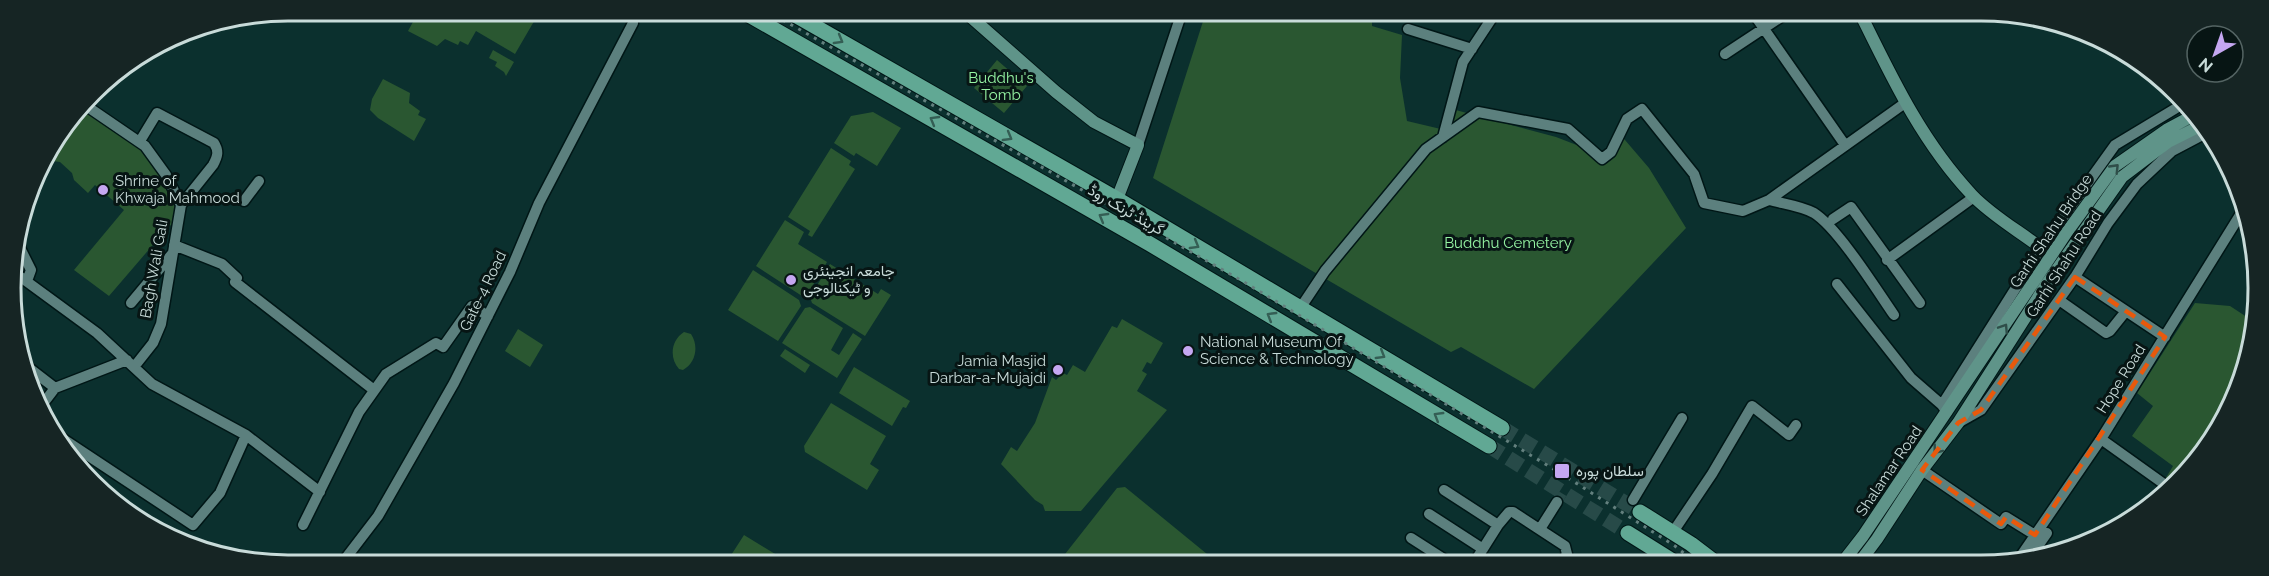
<svg xmlns="http://www.w3.org/2000/svg" width="2269" height="576" font-family="Raleway,Vazirmatn,sans-serif">
<style>
.green{fill:#2a5731}
.lines{fill:none;stroke-linecap:round;stroke-linejoin:round}
.street-tunnel{stroke:#274a48;stroke-width:10;stroke-dasharray:10 5;stroke-linecap:butt}
.primary-tunnel{stroke:#274a48;stroke-width:15;stroke-dasharray:15 8;stroke-linecap:butt}
.street-casing{stroke:#001616;stroke-width:13}
.secondary-casing{stroke:#001616;stroke-width:14}
.primary-casing{stroke:#001616;stroke-width:17}
.street{stroke:#5c807e;stroke-width:10}
.secondary{stroke:#5f9489;stroke-width:12}
.primary{stroke:#61a894;stroke-width:15}
.rail{stroke:#63807e;stroke-width:3;stroke-dasharray:3 6;stroke-linecap:butt}
.oneway{stroke:#345e54}
.oneway2{stroke:#2f4e49}
.marked{fill:none;stroke:#e8590c;stroke-width:4.5;stroke-dasharray:12 8;stroke-linejoin:round}
.poi-dot{fill:#c5a7f1;stroke:#071514;stroke-width:2}
.labels{text-anchor:middle;dominant-baseline:central;stroke-width:6;stroke-linejoin:round;paint-order:stroke}
.park-label{font-size:15px;fill:#95f3a2;stroke:#071514}
.poi-label{font-size:15px;fill:#c8dbd9;stroke:#071514;text-anchor:start}
.street-label{font-size:15px;fill:#c8dbd9;stroke:#071514}
.rim{fill:none;stroke:#c8dbd9;stroke-width:3}
</style>
<rect width="100%" height="100%" fill="#0b302e"/>
<path class="green" d="M419 11H540L515 54 476 31 468 45 460 41 458 45 445 39 437 46 408 31Z
M1206 12H1372V26L1402 35 1400 78 1407 121 1445 130 1452 109 1556 137 1605 156 1619 133 1649 168 1686 228 1534 389 1461 347 1451 352 1153 178Z
M493 50 514 62 506 76 504 72 495 66 497 62 489 58Z
M997 60 1027 86 1004 113 974 88Z
M383 79 410 93 409 103 420 111 418 115 426 119 414 141 378 118 370 110 372 99Z
M85 105 137 139 181 205 177 230 170 225 109 296 74 270 124 210 95 185 88 193 74 180 72 173 60 162 53 161 47 155Z
M873 112 901 128 877 166 856 153 854 156 834 143 851 116Z
M831 148 851 161 849 165 855 169 812 237 808 235 810 231 788 217Z
M785 220 804 232 798 244 827 262 807 295 802 296 756 266Z
M830 264 878 294 881 289 891 295 865 336 812 303 810 297Z
M753 270 799 300 801 306 778 341 728 310Z
M2195 303 2230 306 2256 323V325L2230 411 2173 487 2164 481 2173 466 2132 436 2153 406 2137 393Z
M810 307 843 328 831 350 839 355 853 333 862 339 837 378 782 343 805 308Z
M1122 319 1163 343 1151 364 1147 362 1142 371 1147 374 1137 391 1167 410 1081 511H1045L1043 505 1035 500 1001 464 1011 447 1017 451 1035 423 1052 377 1056 380 1063 373 1067 375 1073 365 1085 372 1112 326 1117 328Z
M518 329 543 345 530 367 505 351Z
M684 332 691 334C699 346 696 363 683 370L679 369C669 358 671 340 684 332Z
M785 349 810 365 805 373 780 356Z
M854 367 910 401 906 408 903 407 892 426 839 393Z
M831 403 886 436 870 464 879 470 867 490 805 452 804 446Z
M1125 487 1218 563H1058L1117 488Z
M744 535 790 563H726Z"/>
<g class="lines">
<path class="street-tunnel" d="M1557 502 1563 492"/>
<path class="primary-tunnel" d="M1502 428 1640 512
M1489 446 1628 533"/>
<defs>
<path id="street" d="M1753 13 1845 145
M1408 29 1472 49
M1725 54 1787 13
M85 105 145 146 166 175 181 205
M1443 137 1463 62 1496 12
M1138 145 1182 12
M1769 200C1784 204 1801 206 1814 213 1838 228 1876 289 1894 315
M244 201 259 181
M1833 219 1851 207 1920 303
M18 244 31 270 27 281
M174 245 222 264 237 278 235 282 374 390
M1887 260 1974 197
M11 270 97 333 152 384 246 435 320 492
M2075 277 2165 337
M1837 284 1911 378 1942 405
M2059 300 2106 333 2110 331 2126 311
M131 303 172 254
M1301 307 1325 271 1426 149 1478 112 1568 129 1602 159 1611 152 1627 119 1642 109 1694 174 1704 203 1743 211 1769 200 1905 103
M20 361 55 388
M134 367 153 343 161 324 181 205 213 165C218 156 219 151 214 143L157 113 140 141
M42 405 55 388 127 360
M1947 412 1942 405 2041 248 2115 145 2183 104
M1958 423 1981 410 2075 277 2108 223 2137 184 2172 151 2208 132
M57 435 193 525 220 493 246 435
M2101 439 2171 489
M1922 470 2001 524 2006 517 2035 535
M1444 490 1498 525
M1633 500 1682 418
M1429 514 1483 549
M303 525 359 412 386 374 436 343 443 347 472 306 488 316
M1540 529 1557 502
M1673 532 1712 474 1752 406 1789 435 1796 425
M1411 538 1450 563
M2028 560 2047 533
M342 563 378 516 454 383 510 272 539 203 633 23
M1474 563 1498 525 1509 512H1513L1565 546 1567 554 1561 563
M2016 563 2101 439 2245 207"/>
<path id="secondary" d="M964 11 1056 92 1094 122 1138 145 1117 199
M1860 13C1892 78 1922 142 1972 195 1992 216 2019 231 2041 248
M1842 563 1863 536 2067 232 2115 166 2168 129 2196 114
M1859 563 1877 539 1922 470 1958 423 2046 285 2122 177 2168 142 2204 124"/>
<path id="primary" d="M742 11 1150 244 1489 446
M788 11 1117 199 1502 428
M1640 512 1691 544 1716 563
M1628 533 1676 563"/>
</defs>
<use href="#street" class="street-casing"/>
<use href="#secondary" class="secondary-casing"/>
<use href="#primary" class="primary-casing"/>
<use href="#street" class="street"/>
<use href="#secondary" class="secondary"/>
<use href="#primary" class="primary"/>
<path class="rail" d="M767 11 1244 282 1565 476 1675 546 1696 563"/>
</g>
<defs><path id="oneway-chevron" d="M-2-3.5L2.5 0L-2 3.5" fill="none" stroke-width="1.6" stroke-linecap="round" stroke-linejoin="round" transform="scale(1.5)"/></defs>
<g class="oneway">
<use href="#oneway-chevron" transform="translate(839 40) rotate(30)"/>
<use href="#oneway-chevron" transform="translate(934 120) rotate(-150)"/>
<use href="#oneway-chevron" transform="translate(1008 137) rotate(30)"/>
<use href="#oneway-chevron" transform="translate(1103 217) rotate(-150)"/>
<use href="#oneway-chevron" transform="translate(1195 245) rotate(30)"/>
<use href="#oneway-chevron" transform="translate(1271 316) rotate(-149)"/>
<use href="#oneway-chevron" transform="translate(1381 355) rotate(31)"/>
<use href="#oneway-chevron" transform="translate(1438 416) rotate(-149)"/>
</g>
<g class="oneway2">
<use href="#oneway-chevron" transform="translate(2115 168) rotate(-46)"/>
<use href="#oneway-chevron" transform="translate(2004 328) rotate(-57)"/>
<use href="#oneway-chevron" transform="translate(1937 450) rotate(128)"/>
</g>
<path class="marked" d="M2075 277 2165 337 2035 535 2006 517 2001 524 1922 470 1958 423 1981 410Z"/>
<g class="poi-dot">
<circle cx="103" cy="190" r="6"/>
<circle cx="791" cy="280" r="6"/>
<circle cx="1188" cy="351" r="6"/>
<circle cx="1058" cy="370" r="6"/>
<rect x="1554" y="463" width="16" height="16" rx="3"/>
</g>
<g class="labels">
<g class="park-label">
<text x="1001" y="78">Buddhu's<tspan x="1001" dy="17">Tomb</tspan></text>
<text x="1508" y="243">Buddhu Cemetery</text>
</g>
<g class="poi-label">
<text x="115" y="181">Shrine of<tspan x="115" dy="17">Khwaja Mahmood</tspan></text>
<text x="803" y="271">جامعہ انجینئری<tspan x="803" dy="17">و ٹیکنالوجی</tspan></text>
<text x="1200" y="342">National Museum Of<tspan x="1200" dy="17">Science &amp; Technology</tspan></text>
<text x="1046" y="361" text-anchor="end">Jamia Masjid<tspan x="1046" dy="17">Darbar-a-Mujajdi</tspan></text>
<text x="1576" y="471">سلطان پورہ</text>
</g>
<g class="street-label">
<text transform="translate(1126 210) rotate(30)">گرینڈ ٹرنک روڈ</text>
<text transform="translate(2051 231) rotate(-56)">Garhi Shahu Bridge</text>
<text transform="translate(2064 264) rotate(-57)">Garhi Shahu Road</text>
<text transform="translate(154 269) rotate(-80)">Bagh Wali Gali</text>
<text transform="translate(483 291) rotate(-64)">Gate-4 Road</text>
<text transform="translate(2121 379) rotate(-58)">Hope Road</text>
<text transform="translate(1889 471) rotate(-56)">Shalamar Road</text>
</g>
</g>
<path d="M0 0H2269V576H0ZM288 21H1981A267 267 0 0 1 2248 288V288A267 267 0 0 1 1981 555H288A267 267 0 0 1 21 288V288A267 267 0 0 1 288 21Z" fill="#162524" fill-rule="evenodd"/>
<path class="rim" d="M288 21H1981A267 267 0 0 1 2248 288V288A267 267 0 0 1 1981 555H288A267 267 0 0 1 21 288V288A267 267 0 0 1 288 21Z"/>
<g transform="translate(2215 54) rotate(220)"><circle r="28" fill="#071514" stroke="#546463" stroke-width="1.5"/>
<path d="M0-4.5L10 22L0 15L-10 22Z" fill="#c5a7f1"/>
<text y="-9" font-size="16" font-weight="bold" text-anchor="middle" fill="#c8dbd9">N</text>
</g>
</svg>
